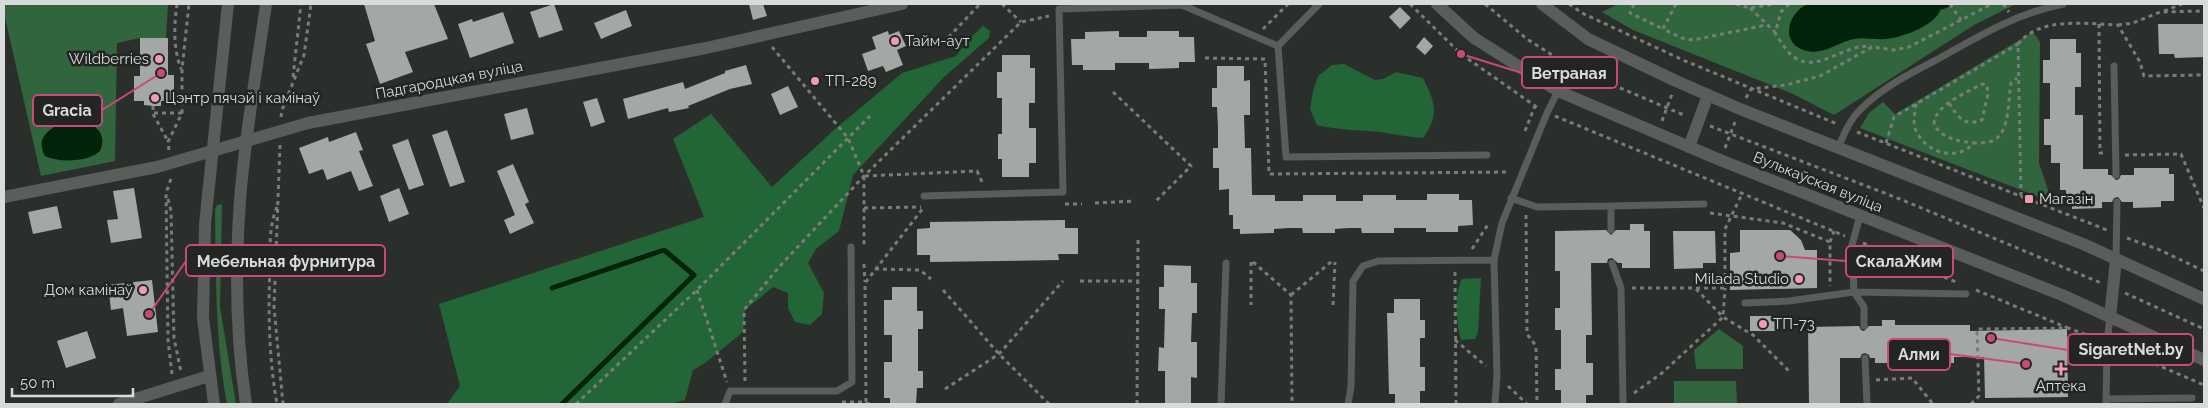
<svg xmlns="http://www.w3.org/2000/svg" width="2208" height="408" font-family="Raleway,sans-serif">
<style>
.green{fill:#31653d}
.forest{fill:#226536}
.water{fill:#00230a}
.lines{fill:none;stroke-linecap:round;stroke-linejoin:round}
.stream{stroke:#00230a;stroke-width:5}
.building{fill:#a3a8a4}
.path{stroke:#797d7a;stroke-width:3;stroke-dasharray:4 4;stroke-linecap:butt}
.lane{stroke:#595e5a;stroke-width:7}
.street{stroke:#595e5a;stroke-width:12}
.secondary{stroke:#595e5a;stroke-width:12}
.poi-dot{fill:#f09ab5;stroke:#222522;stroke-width:2}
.labels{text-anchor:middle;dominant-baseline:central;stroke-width:5;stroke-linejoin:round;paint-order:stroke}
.poi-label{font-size:15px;fill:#d8dbd9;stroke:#222522;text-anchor:start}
.street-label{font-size:15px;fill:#d8dbd9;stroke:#222522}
.leader{fill:none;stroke:#c8497a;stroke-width:2}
.callout-dot{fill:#c8497a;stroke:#222522;stroke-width:2}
.callout{fill:#222522;stroke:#c8497a;stroke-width:2}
.callout-label{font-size:16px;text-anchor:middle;font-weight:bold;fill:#d8dbd9}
</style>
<rect width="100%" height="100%" fill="#2b2f2c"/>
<path class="green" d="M4 4H168L166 38H140L117 43 115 161 41 176 4 13Z
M1618 4H2019L2014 5 1974 25 1834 115 1793 94 1633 30 1602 12Z
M2033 32 2040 42 2039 163 2052 202 1860 128 1869 113 1883 102 1895 114Z
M222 204 220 307 236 404H227C215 340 216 275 215 210L217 205Z
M1719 329 1743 346V369H1696L1694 350Z
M1674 381H1736L1737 404H1674Z"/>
<path class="forest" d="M983 26 990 31 989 38 944 77 853 175 839 231 816 249 808 263 824 293 822 314 810 325 795 322 788 308V293L773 287 745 310 743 332 705 363 693 370 685 400 669 404H447L460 386 439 304 704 217 673 139 711 114 772 187 834 130 902 73 956 56 970 38Z
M1344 64 1375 80 1383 79 1396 72 1423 78C1435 102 1440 114 1423 138 1408 137 1394 134 1380 132 1359 130 1338 130 1317 125L1310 109 1313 91 1318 76 1332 65Z
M1481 278 1478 332 1475 339 1461 340C1456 323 1454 294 1462 279Z"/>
<path class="water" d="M1808 4H1941C1944 23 1900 39 1885 39 1874 40 1865 37 1854 39 1839 42 1823 55 1807 51 1780 46 1786 13 1808 4Z
M74 121C91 121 109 131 100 151 88 162 60 163 45 156 33 135 56 123 74 121Z"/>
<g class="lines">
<path class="stream" d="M1942 7 1949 4
M552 288 664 250 694 275 562 404"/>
</g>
<path class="building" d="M364 4H434L448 39 405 52 413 72 380 84 366 44 375 41Z
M554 4 563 30 539 38 530 12Z
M749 4H763L767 16 753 20Z
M1400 7 1411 18 1400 29 1389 17Z
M626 10 632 26 601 39 594 23Z
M503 12 514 43 470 58 458 24 472 19 473 22Z
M2158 24H2204V57L2175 58 2174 54H2159Z
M888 31 889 35 899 31 906 46 897 50 903 65 886 72 883 66 868 71 862 54 876 49 872 37Z
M1119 31V37H1147V31H1179V37H1194L1195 62H1179V68L1149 69V63H1115V70H1083V65H1072L1071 39H1085V32Z
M1424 37 1433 46 1425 55 1416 47Z
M140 38H168V75H174V101H161V106H153L144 105V101H134V76H140Z
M2050 39H2076V53H2081V87H2075V115H2083V169H2108V175H2111L2116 180 2119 179 2121 175H2134V168H2169V174H2174V201H2161V207L2133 208V202H2122L2118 197 2114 198 2112 202H2102V208L2072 209V203H2066V190H2060V163H2051V145H2044V119H2050V83H2043V60H2050Z
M1002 55H1030V68H1035V103H1029V128H1036V163H1029V177H1002V159H998V134H1002V98H997V72H1002Z
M746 65 752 84 730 89 688 106 689 108 669 112 668 108 628 119 623 99 683 82 685 89 725 73V71Z
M1217 66H1244V81L1250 80V115H1244L1245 148H1251L1252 195H1275V201H1303V195H1336V201H1363V195H1396V200H1427V194H1459V200H1472L1473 225 1458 226V232H1426V228H1394V233H1362L1361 228H1349L1335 229V233H1303L1302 228H1289L1274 229V233L1240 234V229H1233V215H1229V189L1219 190V168H1213V148H1218V128L1217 107H1212V88H1217Z
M788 86 798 107 780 115 771 94Z
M597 98 605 122 591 127 583 102Z
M527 108 534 134 511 140 504 114Z
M447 130 465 182 450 187 432 135Z
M356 132 363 150 359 151 373 186 359 191 351 171 327 180 323 169 309 174 299 148 328 137 329 142Z
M408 139 424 185 409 190 392 145Z
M513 164 529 202 525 204 534 223 510 234 504 220 515 215 497 171Z
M134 188 142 238 111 243 107 220 118 219 113 191Z
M399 188 409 214 389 222 380 196Z
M57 206 62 228 33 234 28 212Z
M1065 220V228H1078V254H1058L1059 260 930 262V255H917V229L930 228V222Z
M1630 224H1644V231H1650V268H1622V263H1618L1612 258 1608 259 1607 263H1591L1592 335H1586V363H1593V395H1586V404H1561V390H1555V369H1561V330H1555V308H1560V271H1555V231L1606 230 1611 235 1616 230H1630Z
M1740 230H1790L1801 240 1805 250H1817V288L1730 290V253L1740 252Z
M1673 231H1715L1716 263H1703V268L1674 269Z
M1164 265 1191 266V283H1197V313H1192L1191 342H1197V378L1191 377V404H1165V371H1158L1159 347 1164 348 1165 309H1159V287H1164Z
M152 280 158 332 127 336 123 308 111 310 108 285Z
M892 287H917V311H923V329H918V371H923V388H917L916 404H890V398H884V362H892V335H884V300H892Z
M1394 299H1420V320H1425V338H1420V367H1425V391H1420V404H1395V394H1389L1387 313H1394Z
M1750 316H1776V331H1750Z
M1882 320H1895V325H1970V331L2067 329 2068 397 1985 398 1984 357H1954V363H1875V358H1870L1869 355 1865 353 1862 354 1860 358H1840V404H1809L1808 327 1859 326 1861 330 1864 331 1869 326H1882Z
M87 331 96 358 66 368 57 341Z"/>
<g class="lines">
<path class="path" d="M177 4C174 26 173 47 181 69
M1002 4 1021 22
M1410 4 1461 54 1538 108
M1485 4 1527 39 1571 67 1686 116
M1569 4 1582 13 1683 60 1837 124
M1634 4 1630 13 1663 29
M1676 4 1663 29 1682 38 1693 40 1766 25
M1736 4 1750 8 1774 4
M1789 4 1781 12 1775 33C1781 41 1786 52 1794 57 1818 75 1847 41 1872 47
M1950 4 1961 20
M2003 4 2009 12
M1750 8 1775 32
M2164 11 2182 4
M2099 24 2100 153H2106
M2118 25 2133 23 2160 12 2204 11
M1263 29 1288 4
M943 43 980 4
M772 47 848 138 864 176V248
M1205 58 1265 59 1269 174 1509 172
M293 77 301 4
M1113 92 1191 166 1155 202
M1746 98 1751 89 1786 85 1820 76 1872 47 1894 50 1909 47 1992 4
M1949 103C1958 117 1964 127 1982 120L1988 94 1987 85 1982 84C1966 93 1934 105 1934 125 1943 139 1958 141 1974 143
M1916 104C1915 112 1913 121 1915 128 1923 152 1956 163 1974 143 1980 143 1988 143 1994 140 2010 132 2008 99 2011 83L2017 78
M153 106V113H182
M153 114 168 141
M1555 116 1845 236
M281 117 282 110 304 55 311 4
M1662 121 1672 94
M1710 126 1900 199 2101 283
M1525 131 1535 106
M1857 132 2107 230
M1886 143 1894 117 2018 44
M280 145 274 307 283 404
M1725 148 1735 122
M169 150 168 142 182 113V69L189 4
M2125 155 2181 154 2204 208
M865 176 977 171 983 184
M2021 196 2018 44C2040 16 2087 24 2118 25L2140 62 2144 76 2204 75
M168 199 171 211 174 338 181 372
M1095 203 1135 201
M1065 204H1082
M277 207C269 226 270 246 270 267 268 313 269 359 277 404
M864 208 921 207
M1710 213 1783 223 1830 242V286
M1526 215 1527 334 1536 346 1537 404
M2127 238 2160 250 2204 271
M1830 242 1834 231
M1863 243 1956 282
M1472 249 1489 223
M1251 262V305
M1253 262 1291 295 1292 404
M864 264 865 282
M875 269 920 270 931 279
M1080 281H1139
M1632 288H1725V229L1742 194
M1696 289 1723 317 1753 335 1790 372
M697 290 727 382
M943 290 999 354 1049 404
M1976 290 2068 328
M2125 293 2204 329
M1291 295 1331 262
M1333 305 1335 262
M1455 340 1486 366
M2118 348 2204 385
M2094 364V338
M172 374 168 340 166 193 172 176
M1876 380 1912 378 1933 404
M745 381 744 310 779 267 864 176 1021 22 1049 16
M1508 386 1527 404
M945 389 999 354 1063 281
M1634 393 1662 373 1723 317 1725 288
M842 402H866L869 404
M866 402 865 283 924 207
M576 404 697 290 870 116
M1137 404 1138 240
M1456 404 1455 273 1456 270
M1971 404 1979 396 1977 329 2068 328 2098 339"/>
<path class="lane" d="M1278 46 1286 157 1487 155
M2114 66 2116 175
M1838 148C1844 134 1850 119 1861 109 1883 87 1911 73 1938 59 1979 36 2017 13 2063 4
M924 196 1063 192 1059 9 1182 5 1278 46 1319 4
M1511 198 1537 207 1611 206V230
M1611 206 1704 204
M1860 216 1852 245 1854 292 1864 307V326
M1494 260 1497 375 1495 404
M2116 260 2117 202
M1612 263 1621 288 1623 401
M1745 303 1789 301 1854 292 1966 294
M1865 358 1867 404
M2106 399 2192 398
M725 404 730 391H837L852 382 851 247
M1221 404 1226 263
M1348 404 1351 387 1353 281 1363 266 1378 261 1494 260 1502 223 1547 113 1558 91
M2106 404 2107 343 2110 317"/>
<path class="street" d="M1689 147 1708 95
M4 197 157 167 308 123 706 48 902 4
M2110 317 2116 260
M119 404 209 376"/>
<path class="secondary" d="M1437 4 1474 38 1558 91 1720 160 2062 295 2204 360
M1542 4 1588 39 1676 81 1740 109 2083 244 2204 299
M214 404 203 318 205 224 228 4
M246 404C236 337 235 267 240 200 245 134 257 69 266 4"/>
</g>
<g class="poi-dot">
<circle cx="895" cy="41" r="5"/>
<circle cx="159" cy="59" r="5"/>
<circle cx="815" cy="81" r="5"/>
<circle cx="155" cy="98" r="5"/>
<rect x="2024" y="194" width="10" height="10" rx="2.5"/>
<circle cx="1799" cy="279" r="5"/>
<circle cx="143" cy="290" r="5"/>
<circle cx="1763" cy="324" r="5"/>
<path d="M2058.5 361.5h5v5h5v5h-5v5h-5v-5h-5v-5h5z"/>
</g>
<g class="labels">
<g class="poi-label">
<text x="905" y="41">Тайм-аут</text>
<text x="149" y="59" text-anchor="end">Wildberries</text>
<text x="825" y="81">ТП-289</text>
<text x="165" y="98">Цэнтр пячэй і камiнаў</text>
<text x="2039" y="199">Магазін</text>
<text x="1789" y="279" text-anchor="end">Milada Studio</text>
<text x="133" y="290" text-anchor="end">Дом камiнаў</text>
<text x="1773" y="324">ТП-73</text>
<text x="2061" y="386" text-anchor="middle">Аптека</text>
</g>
<g class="street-label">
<text transform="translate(449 80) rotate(-11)">Падгародцкая вуліца</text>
<text transform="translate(1818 182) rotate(22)">Вулькаўская вуліца</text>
</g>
</g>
<path class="leader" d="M1461 54L1522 73M161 73L102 110M149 314L186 261M1780 256L1846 261M1991 338L2068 350M2026 364L1950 354"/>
<g class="callout-dot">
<circle cx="1461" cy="54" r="5"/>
<circle cx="161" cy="73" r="5"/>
<circle cx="149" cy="314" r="5"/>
<circle cx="1780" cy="256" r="5"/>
<circle cx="1991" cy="338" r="5"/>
<circle cx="2026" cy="364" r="5"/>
</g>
<g class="callout">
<rect x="1522" y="57" width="95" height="31" rx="5"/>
<rect x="33" y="95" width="69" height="31" rx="5"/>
<rect x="186" y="245" width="199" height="31" rx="5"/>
<rect x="1846" y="246" width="107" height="31" rx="5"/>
<rect x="2068" y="334" width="125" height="31" rx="5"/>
<rect x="1888" y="339" width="62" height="31" rx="5"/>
</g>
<g class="callout-label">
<text x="1569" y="79">Ветраная</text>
<text x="67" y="116">Gracia</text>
<text x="286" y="267">Мебельная фурнитура</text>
<text x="1899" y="267">СкалаЖим</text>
<text x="2131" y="355">SigaretNet.by</text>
<text x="1919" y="360">Алми</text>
</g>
<rect width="2208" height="408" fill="none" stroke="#d8dbd9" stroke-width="10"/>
<path d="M12 388v8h121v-8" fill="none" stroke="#d8dbd9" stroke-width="2.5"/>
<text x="20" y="388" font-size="15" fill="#d8dbd9" stroke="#222522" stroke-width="4" paint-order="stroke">50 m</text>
</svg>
